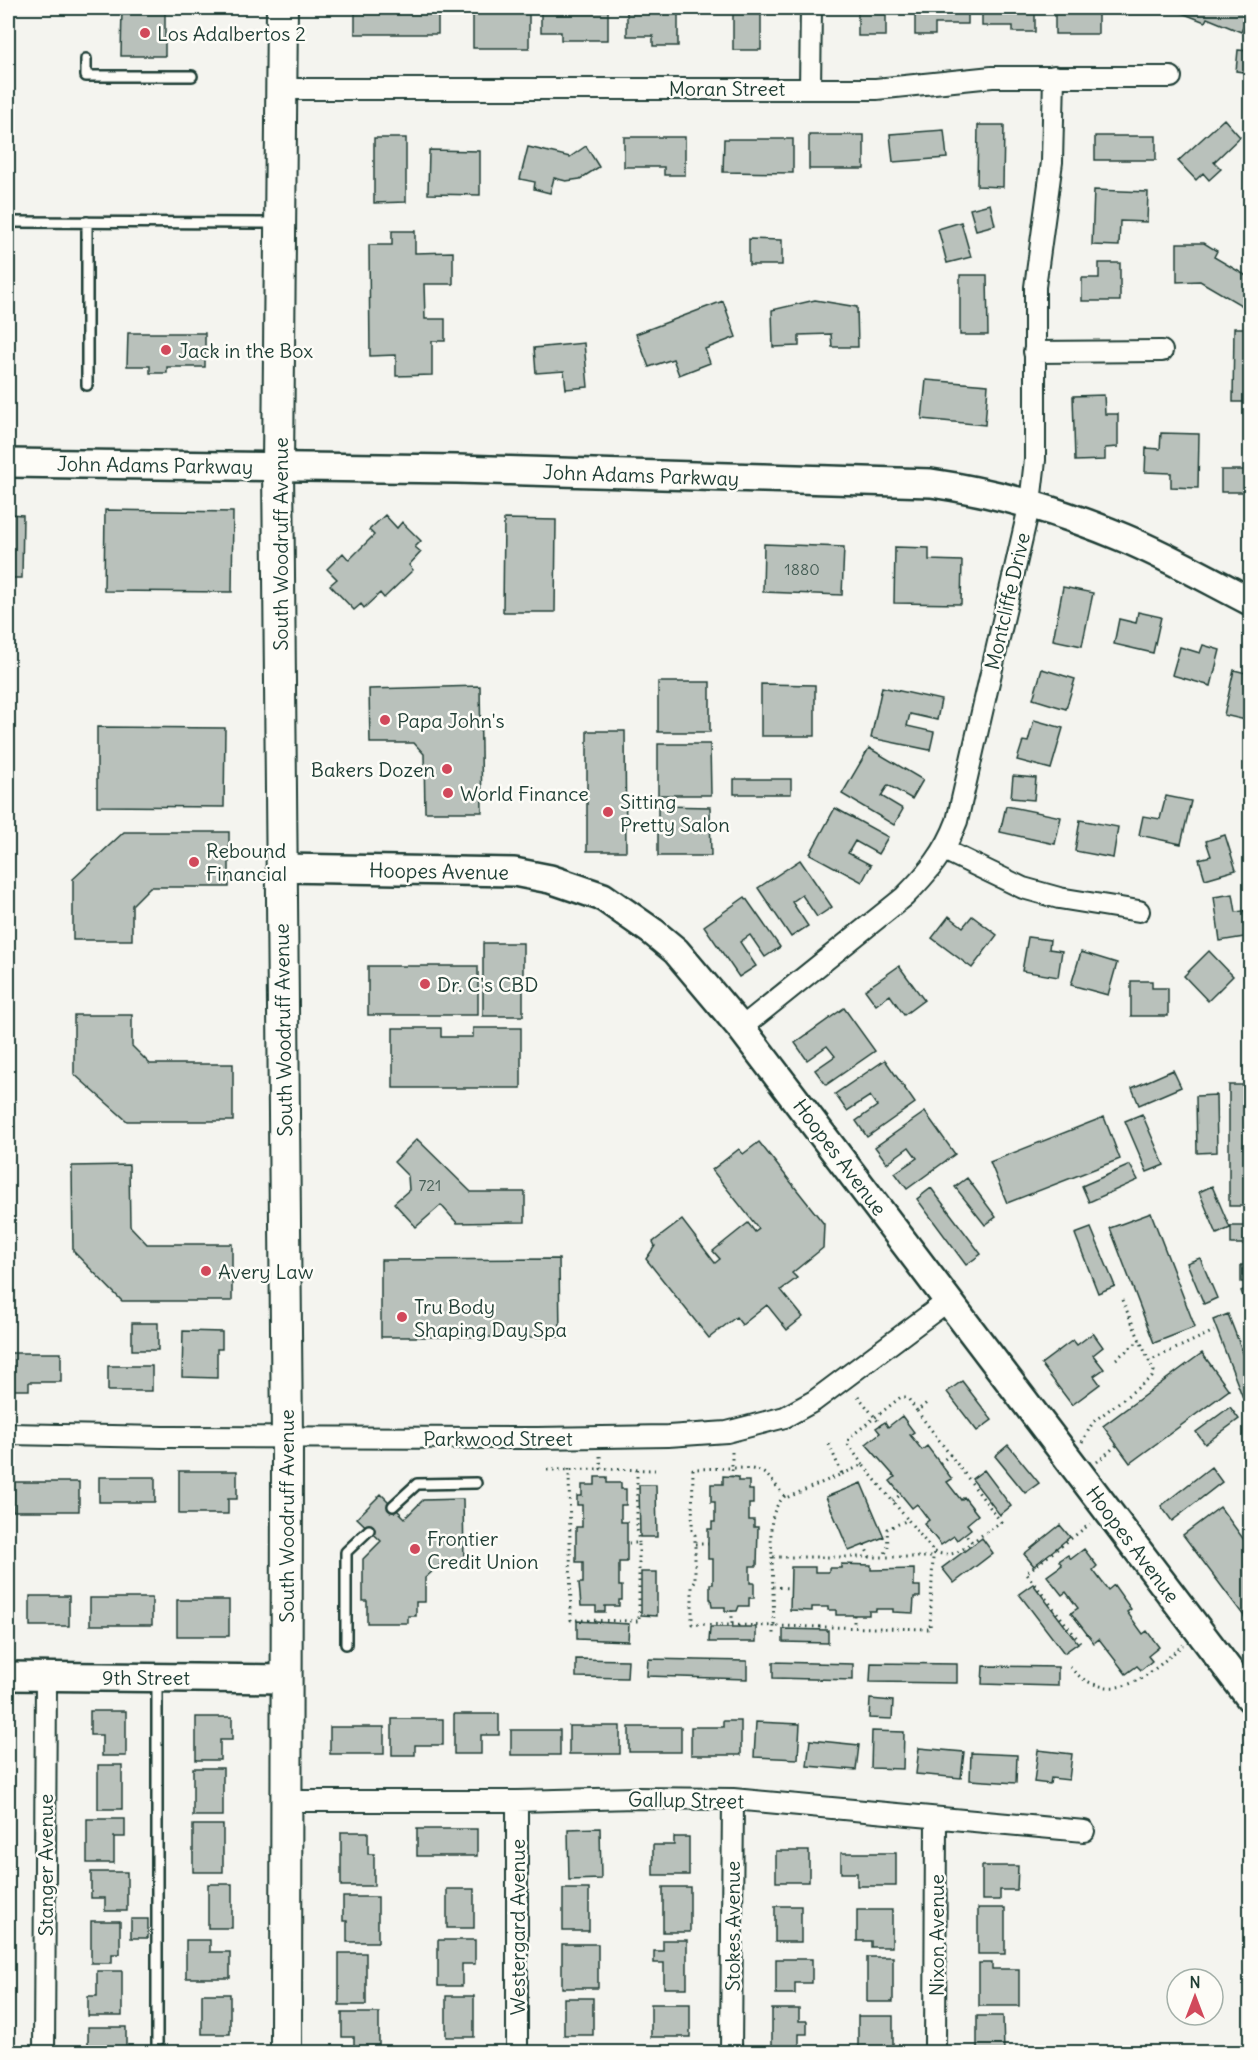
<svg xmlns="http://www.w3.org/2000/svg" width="1258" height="2060" font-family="Delius,sans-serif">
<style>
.building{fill:#b9c1bb;stroke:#1f3d34;stroke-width:1.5}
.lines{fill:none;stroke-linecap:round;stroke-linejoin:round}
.lane-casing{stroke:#1f3d34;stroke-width:14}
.street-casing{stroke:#1f3d34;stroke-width:24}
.secondary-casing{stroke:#1f3d34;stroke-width:32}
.primary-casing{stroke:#1f3d34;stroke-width:34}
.path{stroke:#1f3d34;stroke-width:3;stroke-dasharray:1.5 4.5;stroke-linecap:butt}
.lane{stroke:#fdfcf7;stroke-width:9}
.street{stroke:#fdfcf7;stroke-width:20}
.secondary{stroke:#fdfcf7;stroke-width:27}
.primary{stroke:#fdfcf7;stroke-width:30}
.poi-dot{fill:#d1495b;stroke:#fdfcf7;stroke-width:2}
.labels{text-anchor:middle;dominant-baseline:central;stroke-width:5;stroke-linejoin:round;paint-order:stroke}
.number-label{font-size:16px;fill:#465e56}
.poi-label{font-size:20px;fill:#1f3d34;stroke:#fdfcf7;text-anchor:start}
.street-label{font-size:20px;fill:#1f3d34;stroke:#fdfcf7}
</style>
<rect width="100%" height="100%" fill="#f4f4ef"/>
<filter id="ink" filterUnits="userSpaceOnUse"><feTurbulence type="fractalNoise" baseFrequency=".0167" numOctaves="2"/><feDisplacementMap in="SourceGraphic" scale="12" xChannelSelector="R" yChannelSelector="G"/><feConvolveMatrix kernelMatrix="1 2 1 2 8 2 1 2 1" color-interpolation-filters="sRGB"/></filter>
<g filter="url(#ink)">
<path class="building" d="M122 8H165V56H121Z
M355 8H438V34H355Z
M541 8H608V40H561V32H541Z
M627 8H678V46H653V36H627Z
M733 8H761V50H733Z
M858 8H886V36H858Z
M915 8H968V24H935V35H915Z
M982 8H1035V32H1013V26H982Z
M1055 8H1098V34H1055Z
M1116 8H1164V14H1116Z
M1184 8H1250V10L1241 32 1207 18 1205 22 1182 13Z
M473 14H529V48H473Z
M1238 50 1250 51V73L1236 71Z
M1224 119 1240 137 1214 162 1221 169 1209 180 1203 173 1196 180 1178 161Z
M978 125H1004L1003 187 977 186Z
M944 130 947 158 893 162 890 134Z
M809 135H864V169H809Z
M1095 136H1156V160H1095Z
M624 137H685V175H664V167H624Z
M374 138H406V202L374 203Z
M724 139H793V173L723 172Z
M586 146 599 167 580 179 566 181 554 178 550 193 534 189 535 182 520 179 528 147 570 157Z
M429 150 480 151V195L428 194Z
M1094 190 1148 192 1147 222 1120 221 1119 246 1092 245Z
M990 204 995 225 976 230 970 209Z
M961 222 971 257 947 263 938 229Z
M392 231H415V253L453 252V284H424L425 319H445V341H432V375L396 376V355L370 356 369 245H392Z
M749 239 782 240V265H749Z
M1177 243H1204L1217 251 1214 257 1250 278V299L1246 308 1200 281 1177 282Z
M1099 263H1120V301H1082V278H1099Z
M960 275H987L988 335H960Z
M815 300 857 307 858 347H832L831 334 799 335V346L773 347 772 310Z
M723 301 736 337 705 349 710 363 679 375 673 359 649 367 636 334Z
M1234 328H1250V402H1233Z
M128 333H205V367H167V373H150V366H127Z
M584 343 588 387 566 389 564 371 536 373 534 348Z
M926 380 988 385 985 425 922 419Z
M1104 395 1105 414H1118V447L1105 448V460L1075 461 1073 396Z
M1161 433 1199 434 1198 488 1171 487V473L1145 472 1146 448 1160 449Z
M1221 470H1250V501H1246V492H1221Z
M105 510 233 512 232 592 104 591Z
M8 514 23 515 22 578H8Z
M385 515 397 528 402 522 421 541 415 547 421 552 409 565 413 570 384 598 380 593 364 608 361 604 354 610 330 585 337 579 327 569 343 553 349 560 374 535 369 530Z
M504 519 556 520 555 612H503Z
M764 544 844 547 842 595 763 592Z
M895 547 929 548V560L962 561 961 604 894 603Z
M1063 587 1093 593 1082 646 1053 640Z
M1138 612 1161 617 1153 653 1114 644 1119 619 1136 623Z
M1203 645 1220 650 1211 686 1172 675 1180 647 1200 653Z
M1042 669 1075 679 1066 709 1033 699Z
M1234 670 1250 674V721L1224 715Z
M658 682H710V732H658Z
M761 684 815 685V736H761Z
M480 686 482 812H425L424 754 414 743H370L369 689Z
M882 687 941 700 937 720 910 714 907 726 934 732 930 750 871 738Z
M1034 720 1063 728 1051 769 1017 760 1023 741 1028 742Z
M97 727 225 728 224 807 97 806Z
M587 731H625L626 851H587Z
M658 744H710L711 795H658Z
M869 748 923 780 912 799 888 785 881 796 903 809 894 825 842 794Z
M1013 776 1036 778 1034 800 1011 798Z
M734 779H791V794H734Z
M1166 796 1191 801 1181 844 1139 835 1143 816 1160 819Z
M658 806 710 807 711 856H658Z
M1006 806 1061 817 1055 844 1000 832Z
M835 808 888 837 878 854 855 841 848 853 871 865 862 882 810 854Z
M1080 820 1118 827 1113 858 1075 851Z
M124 832H229V887H150L132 905V940H73V879Z
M1225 835 1236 870 1205 879 1199 859 1211 856 1206 841Z
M800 860 832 907 817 917 802 895 792 902 808 926 791 937 758 888Z
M1233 894 1236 912 1250 910V936L1220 941 1214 897Z
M745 897 780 947 765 957 750 935 740 942 756 966 739 977 704 926Z
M949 916 963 927 972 916 997 935 972 968 932 938Z
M1028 937 1050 940 1049 949 1062 951 1058 977 1022 971Z
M483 943H523V1016H483Z
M1209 951 1233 976 1208 1001 1184 976Z
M1081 952 1117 963 1108 995 1071 985Z
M368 966H478V1015H368Z
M899 966 924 1000 904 1015 890 995 876 1005 865 990Z
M1131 981H1152V988H1168V1016H1131Z
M844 1008 875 1051 826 1085 815 1070 835 1056 827 1046 807 1060 795 1043Z
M74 1015H132V1046L150 1064H233V1121H127L74 1074Z
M393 1028H441V1037H473V1028H521V1088H393Z
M885 1060 915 1103 867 1137 856 1121 877 1106 870 1096 847 1111 835 1094Z
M1173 1070 1181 1087 1139 1105 1132 1088Z
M1229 1085H1250V1206H1229Z
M1216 1095 1217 1152 1197 1153 1196 1096Z
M925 1112 955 1154 907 1189 895 1173 917 1158 909 1147 887 1163 875 1147Z
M1142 1114 1164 1165 1147 1172 1125 1121Z
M1104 1117 1120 1159 1007 1203 990 1162Z
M417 1139 471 1192H525V1222L457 1223 441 1205 416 1227 394 1203 409 1190 408 1176 394 1162Z
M759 1142 824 1224 823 1248 792 1273 797 1278 781 1290 803 1317 787 1330 767 1305 742 1325 736 1317 709 1338 646 1259 655 1246 653 1242 682 1220 715 1263 720 1259 713 1251 748 1223 755 1232 759 1229 712 1170 739 1149 743 1154Z
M129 1165 130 1226 147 1244H232V1301H122L73 1251 72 1166Z
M1130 1165 1138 1180 1089 1202 1082 1186Z
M967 1178 996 1217 985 1225 955 1187Z
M1212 1186 1230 1228 1217 1234 1199 1192Z
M931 1188 981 1254 966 1265 917 1199Z
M1151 1213 1195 1327 1154 1343 1110 1228Z
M1231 1226H1250V1244H1231Z
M1091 1228 1115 1286 1098 1293 1075 1234Z
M1200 1258 1217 1298 1204 1304 1187 1263Z
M559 1259 560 1337H381V1260Z
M1241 1265H1250V1282H1241Z
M1250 1287V1314L1241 1291Z
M1228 1314 1250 1371V1395L1243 1398 1213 1320Z
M132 1323H158V1350H132Z
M183 1331 222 1332V1349H217V1378L182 1377Z
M1093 1333 1103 1347 1093 1355 1104 1369 1094 1376 1100 1384 1072 1405 1041 1364 1073 1340 1077 1345Z
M9 1353H61V1382H29V1390H9Z
M1202 1353 1229 1390 1130 1463 1103 1426Z
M108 1366H152V1391H108Z
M962 1381 992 1420 977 1431 947 1392Z
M1230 1407 1239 1419 1205 1444 1196 1432Z
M902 1416 914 1432 910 1435 922 1450 927 1446 952 1479 947 1482 961 1500 964 1497 978 1515 967 1524 971 1529 957 1540 954 1536 941 1545 924 1524 929 1520 917 1504 912 1508 890 1481 895 1477 866 1444 880 1433 876 1428 885 1422 888 1427Z
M1008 1445 1039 1483 1025 1493 995 1456Z
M1211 1467 1222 1482 1172 1521 1161 1506Z
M984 1470 1011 1506 1000 1515 972 1479Z
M179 1471H237V1499H228V1514H179Z
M723 1476 738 1477V1481H749V1490H753V1504H749V1520H754V1527H758L757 1566H750V1583H754V1598H749V1606H739L737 1611H725V1607H712L711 1599H710V1584H713V1559H708V1529H712V1522H715V1502H711V1484H723Z
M99 1477H155V1502H99Z
M595 1477H607V1483H621V1489H626V1505H621V1522H627V1562H619V1586H622V1600H619V1606H605V1612H596V1606H581L579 1583H583V1562H576V1527H582V1505H577V1496H582V1485H595Z
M13 1482H79V1511H13Z
M861 1483 884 1537 849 1551 826 1497Z
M639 1485H656L657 1537H640Z
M381 1494 405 1518 423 1500 463 1499 464 1562H443L425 1578V1602H416V1616H408V1623H367V1601H363V1559L381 1541 357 1518Z
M1220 1507 1250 1548V1624L1183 1535Z
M1060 1525 1070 1537 1034 1566 1024 1554Z
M982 1538 993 1553 954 1583 942 1568Z
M1084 1549 1097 1566 1093 1570 1108 1590 1114 1585 1131 1609 1127 1612 1143 1634 1147 1631 1159 1647 1148 1656 1152 1661 1141 1670 1137 1666 1126 1674 1099 1639 1094 1643 1071 1613 1078 1608 1066 1592 1062 1595 1047 1576 1062 1565 1059 1561 1068 1555 1071 1559Z
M841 1564 871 1565V1570L914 1569V1586H920V1597H914L913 1613 893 1612V1609H876V1611H869V1615H836V1610H828V1607H812V1611L790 1610 791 1567H815V1572H829V1568H841Z
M641 1572H657V1616L641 1615Z
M1033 1584 1078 1643 1064 1653 1019 1594Z
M30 1596H69V1626H30Z
M90 1598H152V1625H90Z
M177 1600H229V1636H177Z
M577 1621 629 1624 628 1641 577 1639Z
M710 1627H756V1642H709Z
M783 1629 828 1630V1643L783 1642Z
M576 1659 628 1660 627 1678 576 1677Z
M648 1659 747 1661V1679L647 1676Z
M773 1662 853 1664V1680L773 1678Z
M871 1663 957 1664V1683L870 1682Z
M983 1666 1058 1667V1686L982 1684Z
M870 1699 893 1701 892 1719 869 1718Z
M90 1711H126V1756H102V1735H90Z
M454 1714H499V1735H481V1754H454Z
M196 1717H232V1740H220V1760H196Z
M392 1719H443V1745H415V1755H392Z
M723 1721H741V1755H691V1727H723Z
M756 1722 800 1724 798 1759 754 1757Z
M569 1726H620V1754H569Z
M330 1727H384V1754H330Z
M629 1727H681V1752H629Z
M511 1730H560V1755H511Z
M872 1731 904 1732 903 1769 871 1768Z
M810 1740 859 1745 856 1770 807 1766Z
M919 1748 964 1752 961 1778 916 1774Z
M1038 1750 1072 1754 1069 1780 1051 1778 1050 1784 1034 1782Z
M971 1753 1017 1755 1016 1783 970 1780Z
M98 1765H122V1809H98Z
M193 1768H223V1816H193Z
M87 1819H125V1837H114V1863H87Z
M193 1825H223V1872H193Z
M600 1828 601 1879 569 1880 568 1829Z
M417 1829H477V1856H417Z
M341 1832H368V1854H374V1886H341Z
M674 1837H689V1875H653V1845H674Z
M776 1851H809V1882H776Z
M841 1853H896V1886H857V1873H841Z
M982 1866H1018L1017 1890H1000V1900H982Z
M91 1872H127V1911H105V1898H91Z
M208 1884H232V1928H208Z
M663 1887H690V1932H663Z
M447 1889H474V1928H447Z
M563 1889H589V1931H563Z
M343 1897H378V1942H347V1921H343Z
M775 1906H801V1942H775Z
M978 1908H1005V1954H978Z
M857 1910H892V1947H871V1941H857Z
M131 1919H148V1938H131Z
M91 1921H120V1954H112V1963H91Z
M186 1940H210V1952H230V1978H186Z
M438 1940H475V1964H462V1986H438Z
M663 1940H687V1988H664V1963H654V1951H663Z
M562 1944H598V1988H562Z
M339 1953H366V2005H339Z
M867 1957H893V2002H867Z
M776 1959H812V1983H795V1994H776Z
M979 1963H992V1969H1019V2006H979Z
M97 1971H122V2016H88V1996H97Z
M202 1994H230V2034H202Z
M446 1996H474V2037H446Z
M564 1998H593V2035H564Z
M651 2004H690V2037H651Z
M772 2009H799V2021H807V2034H799V2052H772Z
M342 2013H379V2052H354V2037H342Z
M858 2016H893V2050H858Z
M977 2016H1003L1004 2052H977Z
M88 2027H126V2052H88Z
M442 2047H474V2052H442Z"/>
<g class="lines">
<defs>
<path id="lane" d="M86 59V76H192
M8 222 275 223
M87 385V222
M393 1506 417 1484 476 1483
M346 1644V1552L369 1530
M157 2052V1680"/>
<path id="street" d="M810 88 811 8
M281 89H876L992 77H1171
M1034 352 1162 351
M944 850 1023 888 1059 898 1139 911
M741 1028 904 897C928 873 945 853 957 821L1030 503 1035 460V287L1052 162 1054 76
M8 1434 163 1437 537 1438 668 1436 727 1432 785 1417 814 1401 949 1300
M287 1801H517L635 1798 733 1799 1084 1831
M517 1801V2052
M44 2052 46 1677
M731 2052 733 1799
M935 2052 936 1818"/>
<path id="secondary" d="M8 463 457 469 931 483C1000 493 1059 511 1124 538 1167 556 1209 580 1250 601
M282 868 514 872 550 879 603 897 653 932 676 951 741 1028 776 1074 1250 1698
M8 1676 285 1679"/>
<path id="primary" d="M282 8 278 467 287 1438 286 2052"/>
</defs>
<use href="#lane" class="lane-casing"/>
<use href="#street" class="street-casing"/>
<use href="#secondary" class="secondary-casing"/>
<use href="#primary" class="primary-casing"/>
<path class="path" d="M1122 1300 1149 1361 1214 1331
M1116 1359 1140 1340
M858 1396 881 1425
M917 1411 1001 1522 972 1542
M1082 1442 1093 1422 1152 1377 1154 1371 1149 1361
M732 1452V1468C766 1468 765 1472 786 1498L842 1474 828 1442
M600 1456 601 1469 655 1470
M1097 1462 1117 1445
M940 1463 951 1454
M863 1465 847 1443 850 1437 901 1397H907L917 1411 929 1401
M569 1469 571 1620 639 1621V1543H629
M547 1470 601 1469
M637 1470V1529L639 1543
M842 1474 863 1465 908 1520
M732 1477V1468L693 1469 692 1530 695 1535V1582L692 1586V1624L732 1625V1611
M785 1496C767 1513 771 1534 772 1557H933L934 1552 908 1520 887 1529 888 1546 884 1557
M893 1501 901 1494
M695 1544H708
M864 1545 870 1557
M934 1552C951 1557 959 1553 972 1542L965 1534
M772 1557 774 1626 930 1629 933 1557
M773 1587 791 1588
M854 1615V1627
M732 1625 774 1626V1634
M1080 1642 1026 1573 1090 1524
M1070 1667C1085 1686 1112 1693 1134 1682 1152 1674 1168 1657 1183 1645"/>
<use href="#lane" class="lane"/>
<use href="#street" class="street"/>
<use href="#secondary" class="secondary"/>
<use href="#primary" class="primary"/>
</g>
</g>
<g class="poi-dot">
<circle cx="145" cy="33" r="6"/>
<circle cx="166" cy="350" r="6"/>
<circle cx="385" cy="720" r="6"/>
<circle cx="447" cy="769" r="6"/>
<circle cx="448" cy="793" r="6"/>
<circle cx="608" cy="812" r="6"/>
<circle cx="194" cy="862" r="6"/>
<circle cx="425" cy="984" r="6"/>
<circle cx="206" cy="1271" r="6"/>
<circle cx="402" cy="1317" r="6"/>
<circle cx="415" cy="1549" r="6"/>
</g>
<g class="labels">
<g class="number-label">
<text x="802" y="569">1880</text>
<text x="430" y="1185">721</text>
</g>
<g class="poi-label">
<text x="157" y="33">Los Adalbertos 2</text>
<text x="178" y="350">Jack in the Box</text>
<text x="397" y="720">Papa John's</text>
<text x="435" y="769" text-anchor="end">Bakers Dozen</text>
<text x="460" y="793">World Finance</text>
<text x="620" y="801">Sitting<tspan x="620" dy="23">Pretty Salon</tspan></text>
<text x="206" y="850">Rebound<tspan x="206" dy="23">Financial</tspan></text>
<text x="437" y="984">Dr. C's CBD</text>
<text x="218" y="1271">Avery Law</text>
<text x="414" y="1306">Tru Body<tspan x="414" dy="23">Shaping Day Spa</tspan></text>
<text x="427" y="1538">Frontier<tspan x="427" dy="23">Credit Union</tspan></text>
</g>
<g class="street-label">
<text x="727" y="88">Moran Street</text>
<text transform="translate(155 465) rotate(1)">John Adams Parkway</text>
<text transform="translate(641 475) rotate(2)">John Adams Parkway</text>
<text transform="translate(280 544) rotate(-90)">South Woodruff Avenue</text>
<text transform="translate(1007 601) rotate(-77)">Montcliffe Drive</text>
<text transform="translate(439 871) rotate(1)">Hoopes Avenue</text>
<text transform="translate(283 1030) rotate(-91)">South Woodruff Avenue</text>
<text transform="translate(840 1157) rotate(53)">Hoopes Avenue</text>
<text x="498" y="1438">Parkwood Street</text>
<text transform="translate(286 1516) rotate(-90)">South Woodruff Avenue</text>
<text transform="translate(1133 1544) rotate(53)">Hoopes Avenue</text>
<text x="146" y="1677">9th Street</text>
<text transform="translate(686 1800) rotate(1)">Gallup Street</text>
<text transform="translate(45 1865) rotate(-90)">Stanger Avenue</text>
<text transform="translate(732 1926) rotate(-90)">Stokes Avenue</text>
<text transform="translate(517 1927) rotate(-90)">Westergard Avenue</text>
<text transform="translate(936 1935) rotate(-90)">Nixon Avenue</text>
</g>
</g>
<rect width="1258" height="2060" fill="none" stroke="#fdfcf7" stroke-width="30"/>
<rect x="15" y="15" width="1228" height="2030" fill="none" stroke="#1f3d34" stroke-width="2" filter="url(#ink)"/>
<g transform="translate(1195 1997)"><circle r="28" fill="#fdfcf7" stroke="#a4b0a9" stroke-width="1.5"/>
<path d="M0-4.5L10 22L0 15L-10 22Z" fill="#d1495b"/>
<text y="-9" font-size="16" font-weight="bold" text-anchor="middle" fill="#1f3d34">N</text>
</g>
</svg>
